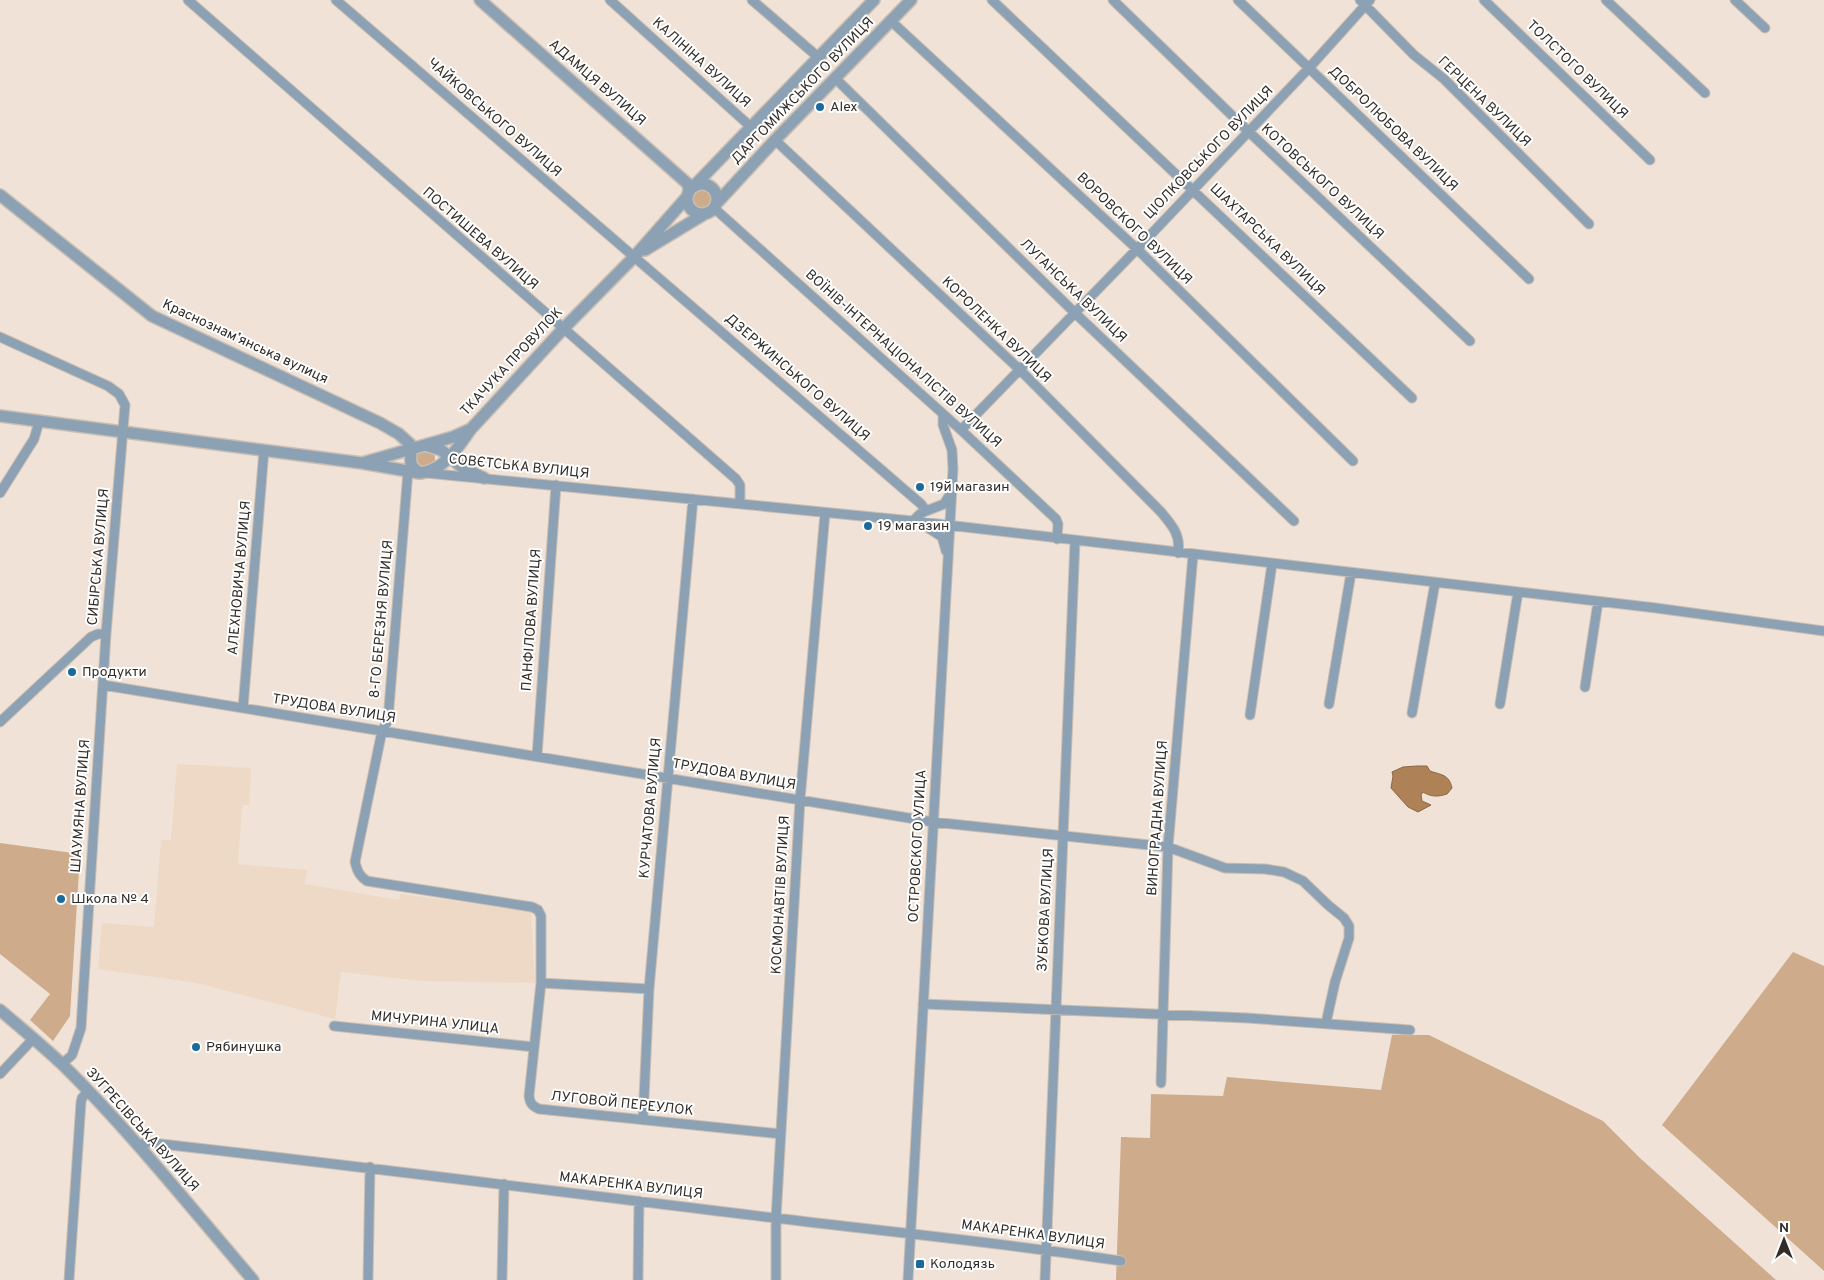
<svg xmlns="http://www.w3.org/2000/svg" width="1824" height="1280" font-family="Overpass,sans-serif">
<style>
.built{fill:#eed9c7}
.green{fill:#ceab8b}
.water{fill:#af8157;stroke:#8a6849}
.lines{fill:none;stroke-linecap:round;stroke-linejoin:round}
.minor-casing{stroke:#cabeb3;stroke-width:11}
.tertiary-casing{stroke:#cabeb3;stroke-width:14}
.minor{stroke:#8ca2b4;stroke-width:9}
.tertiary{stroke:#8ca2b4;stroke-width:11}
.poi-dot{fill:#1b6a9c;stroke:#fff;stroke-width:2}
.labels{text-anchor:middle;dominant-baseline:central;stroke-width:4;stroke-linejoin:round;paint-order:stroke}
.street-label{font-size:14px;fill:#322d28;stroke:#fff}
.poi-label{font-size:14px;fill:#322d28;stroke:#fff;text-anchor:start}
</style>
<rect width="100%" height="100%" fill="#f0e2d6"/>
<path class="built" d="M177 764 251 768 249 805H242L238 864 307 870 305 884 399 900 400 894 531 911 535 983 422 981 341 972 335 1019 197 983 98 969 102 923 154 927 161 840H171Z"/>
<path class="green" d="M693 199a9 9 0 1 1 18 0a9 9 0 1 1-18 0Z
M415 458a10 10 0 1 1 20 0a10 10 0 1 1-20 0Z
M0 843 80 854 70 1016 53 1041 30 1020 50 994 0 954Z
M1793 952 1824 966V1271L1662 1125Z
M1392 1035H1429L1603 1121 1641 1159 1776 1280H1116L1121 1137 1150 1138 1151 1094 1223 1096 1227 1077 1381 1090Z"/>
<path class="water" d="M1417 766H1427L1430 771C1441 775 1449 774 1452 788L1447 794C1438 797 1431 797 1423 792L1421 795 1422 801 1431 805 1418 812 1408 807 1391 788 1393 776 1392 772 1403 767Z"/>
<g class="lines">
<defs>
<path id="minor" d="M188 0 736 479 740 485V504
M336 0 921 504 926 511 920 514 913 521
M610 0 751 127
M752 0 818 57
M992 0 1412 398
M1113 0 1248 131 1470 341
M1238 0 1529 279
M1360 0 1414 55 1444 79 1589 224
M1484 0 1650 160
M1606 0 1705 93
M1735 0 1765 28
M891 21 1137 249 1353 461
M835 78 1075 313 1294 521
M775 140 1019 369 1161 512C1172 525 1181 535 1178 553
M714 208 961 430 1056 519 1058 524 1057 539
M0 337 108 386 119 394 125 405 106 634 81 1028 72 1055 62 1064
M961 430 1137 249 1309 68 1370 0
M408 471 388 720 382 731 355 862C357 870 359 876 367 881L532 907 538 910 541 916V983L529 1096C530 1103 532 1106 539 1109L781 1134
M426 473 913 521 1656 608 1824 631
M0 493 34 439 39 422
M926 511 944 504 951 493
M925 526 942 537 946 551
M103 685 933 822 1168 847 1225 868 1265 869 1284 872 1303 881 1328 905 1344 918 1349 926V938L1335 982 1326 1023
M1585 687 1598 602
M1329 704 1351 573
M1500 704 1518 592
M243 708 264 450
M1412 713 1435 583
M1250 715 1272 564
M0 722 91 637 98 634H106
M537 756 556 485
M541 983 649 989
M923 1004 1247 1018 1410 1030
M334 1026 534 1047
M0 1074 33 1039
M1161 1083 1168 847 1193 555
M643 1120 649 989 693 499
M139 1147 144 1143H152C360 1166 567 1193 775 1218 890 1232 1006 1243 1121 1261
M69 1280 81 1102 82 1098 88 1091
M368 1280 370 1167
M502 1280 504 1184
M638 1280 639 1201
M776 1280V1218L800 800 825 513
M908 1280 953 469 952 450 943 425V414
M1045 1280 1075 541"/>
<path id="tertiary" d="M480 0 688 184 689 191
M687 199a15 15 0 1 1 30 0a15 15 0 1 1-30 0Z
M694 186 874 0
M0 195 152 316 380 423 399 434 410 444C414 458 404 464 421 473 446 469 458 447 471 429
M716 204 775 140 911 0
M645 250 706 213
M0 416 362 463 419 473
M425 445 441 450 463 468 484 478
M362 463 453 437 471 429 563 329 635 256 687 197
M0 1010C21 1028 43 1046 63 1065 131 1132 191 1208 253 1280"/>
</defs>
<use href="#minor" class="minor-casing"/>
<use href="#tertiary" class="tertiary-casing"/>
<use href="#minor" class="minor"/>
<use href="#tertiary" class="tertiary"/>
</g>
<g class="poi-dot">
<circle cx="820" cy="107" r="5"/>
<circle cx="920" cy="487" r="5"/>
<circle cx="868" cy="526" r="5"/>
<circle cx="72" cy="672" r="5"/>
<circle cx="61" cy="899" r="5"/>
<circle cx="196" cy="1047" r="5"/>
<rect x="915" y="1259" width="10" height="10" rx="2.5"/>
</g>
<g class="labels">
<g class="street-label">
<text transform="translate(701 63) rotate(42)">КАЛІНІНА ВУЛИЦЯ</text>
<text transform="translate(1577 70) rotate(44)">ТОЛСТОГО ВУЛИЦЯ</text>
<text transform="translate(597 83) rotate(41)">АДАМЦЯ ВУЛИЦЯ</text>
<text transform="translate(803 91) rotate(-46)">ДАРГОМИЖСЬКОГО ВУЛИЦЯ</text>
<text transform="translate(1484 102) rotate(44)">ГЕРЦЕНА ВУЛИЦЯ</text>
<text transform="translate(494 118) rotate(41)">ЧАЙКОВСЬКОГО ВУЛИЦЯ</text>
<text transform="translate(1393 129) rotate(44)">ДОБРОЛЮБОВА ВУЛИЦЯ</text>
<text transform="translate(1209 153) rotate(-46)">ЦІОЛКОВСЬКОГО ВУЛИЦЯ</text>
<text transform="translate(1322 182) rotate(43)">КОТОВСЬКОГО ВУЛИЦЯ</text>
<text transform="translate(1134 229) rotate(44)">ВОРОВСКОГО ВУЛИЦЯ</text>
<text transform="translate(480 239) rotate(41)">ПОСТИШЕВА ВУЛИЦЯ</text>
<text transform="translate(1267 240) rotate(44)">ШАХТАРСЬКА ВУЛИЦЯ</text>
<text transform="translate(1073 291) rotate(44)">ЛУГАНСЬКА ВУЛИЦЯ</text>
<text transform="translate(996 330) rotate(44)">КОРОЛЕНКА ВУЛИЦЯ</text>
<text transform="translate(245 342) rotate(25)">Краснознамʼянська вулиця</text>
<text transform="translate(903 359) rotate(42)">ВОЇНІВ-ІНТЕРНАЦІОНАЛІСТІВ ВУЛИЦЯ</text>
<text transform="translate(512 362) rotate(-47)">ТКАЧУКА ПРОВУЛОК</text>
<text transform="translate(797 378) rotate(41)">ДЗЕРЖИНСЬКОГО ВУЛИЦЯ</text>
<text transform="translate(519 467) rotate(6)">СОВЄТСЬКА ВУЛИЦЯ</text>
<text transform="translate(99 557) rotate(-85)">СИБІРСЬКА ВУЛИЦЯ</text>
<text transform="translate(240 578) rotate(-85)">АЛЕХНОВИЧА ВУЛИЦЯ</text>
<text transform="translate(382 619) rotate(-85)">8-ГО БЕРЕЗНЯ ВУЛИЦЯ</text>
<text transform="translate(532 620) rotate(-86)">ПАНФІЛОВА ВУЛИЦЯ</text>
<text transform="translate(334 709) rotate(9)">ТРУДОВА ВУЛИЦЯ</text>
<text transform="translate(734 775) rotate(10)">ТРУДОВА ВУЛИЦЯ</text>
<text transform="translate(81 806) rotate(-86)">ШАУМЯНА ВУЛИЦЯ</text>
<text transform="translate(651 808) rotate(-85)">КУРЧАТОВА ВУЛИЦЯ</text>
<text transform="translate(1158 818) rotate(-86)">ВИНОГРАДНА ВУЛИЦЯ</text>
<text transform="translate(918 846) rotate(-87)">ОСТРОВСКОГО УЛИЦА</text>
<text transform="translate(781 895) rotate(-87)">КОСМОНАВТІВ ВУЛИЦЯ</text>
<text transform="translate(1046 910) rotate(-87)">ЗУБКОВА ВУЛИЦЯ</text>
<text transform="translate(435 1023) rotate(6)">МИЧУРИНА УЛИЦА</text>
<text transform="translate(622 1104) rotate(6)">ЛУГОВОЙ ПЕРЕУЛОК</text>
<text transform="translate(142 1130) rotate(48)">ЗУГРЕСІВСЬКА ВУЛИЦЯ</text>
<text transform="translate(631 1186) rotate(7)">МАКАРЕНКА ВУЛИЦЯ</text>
<text transform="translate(1033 1235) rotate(8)">МАКАРЕНКА ВУЛИЦЯ</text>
</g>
<g class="poi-label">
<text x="830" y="107">Alex</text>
<text x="930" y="487">19й магазин</text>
<text x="878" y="526">19 магазин</text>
<text x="82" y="672">Продукти</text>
<text x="71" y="899">Школа № 4</text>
<text x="206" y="1047">Рябинушка</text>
<text x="930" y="1264">Колодязь</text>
</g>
</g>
<g transform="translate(1784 1240)" stroke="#ffffff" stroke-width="4" paint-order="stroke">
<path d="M0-4L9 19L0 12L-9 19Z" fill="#322d28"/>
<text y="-8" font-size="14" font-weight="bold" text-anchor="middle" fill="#322d28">N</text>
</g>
</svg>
